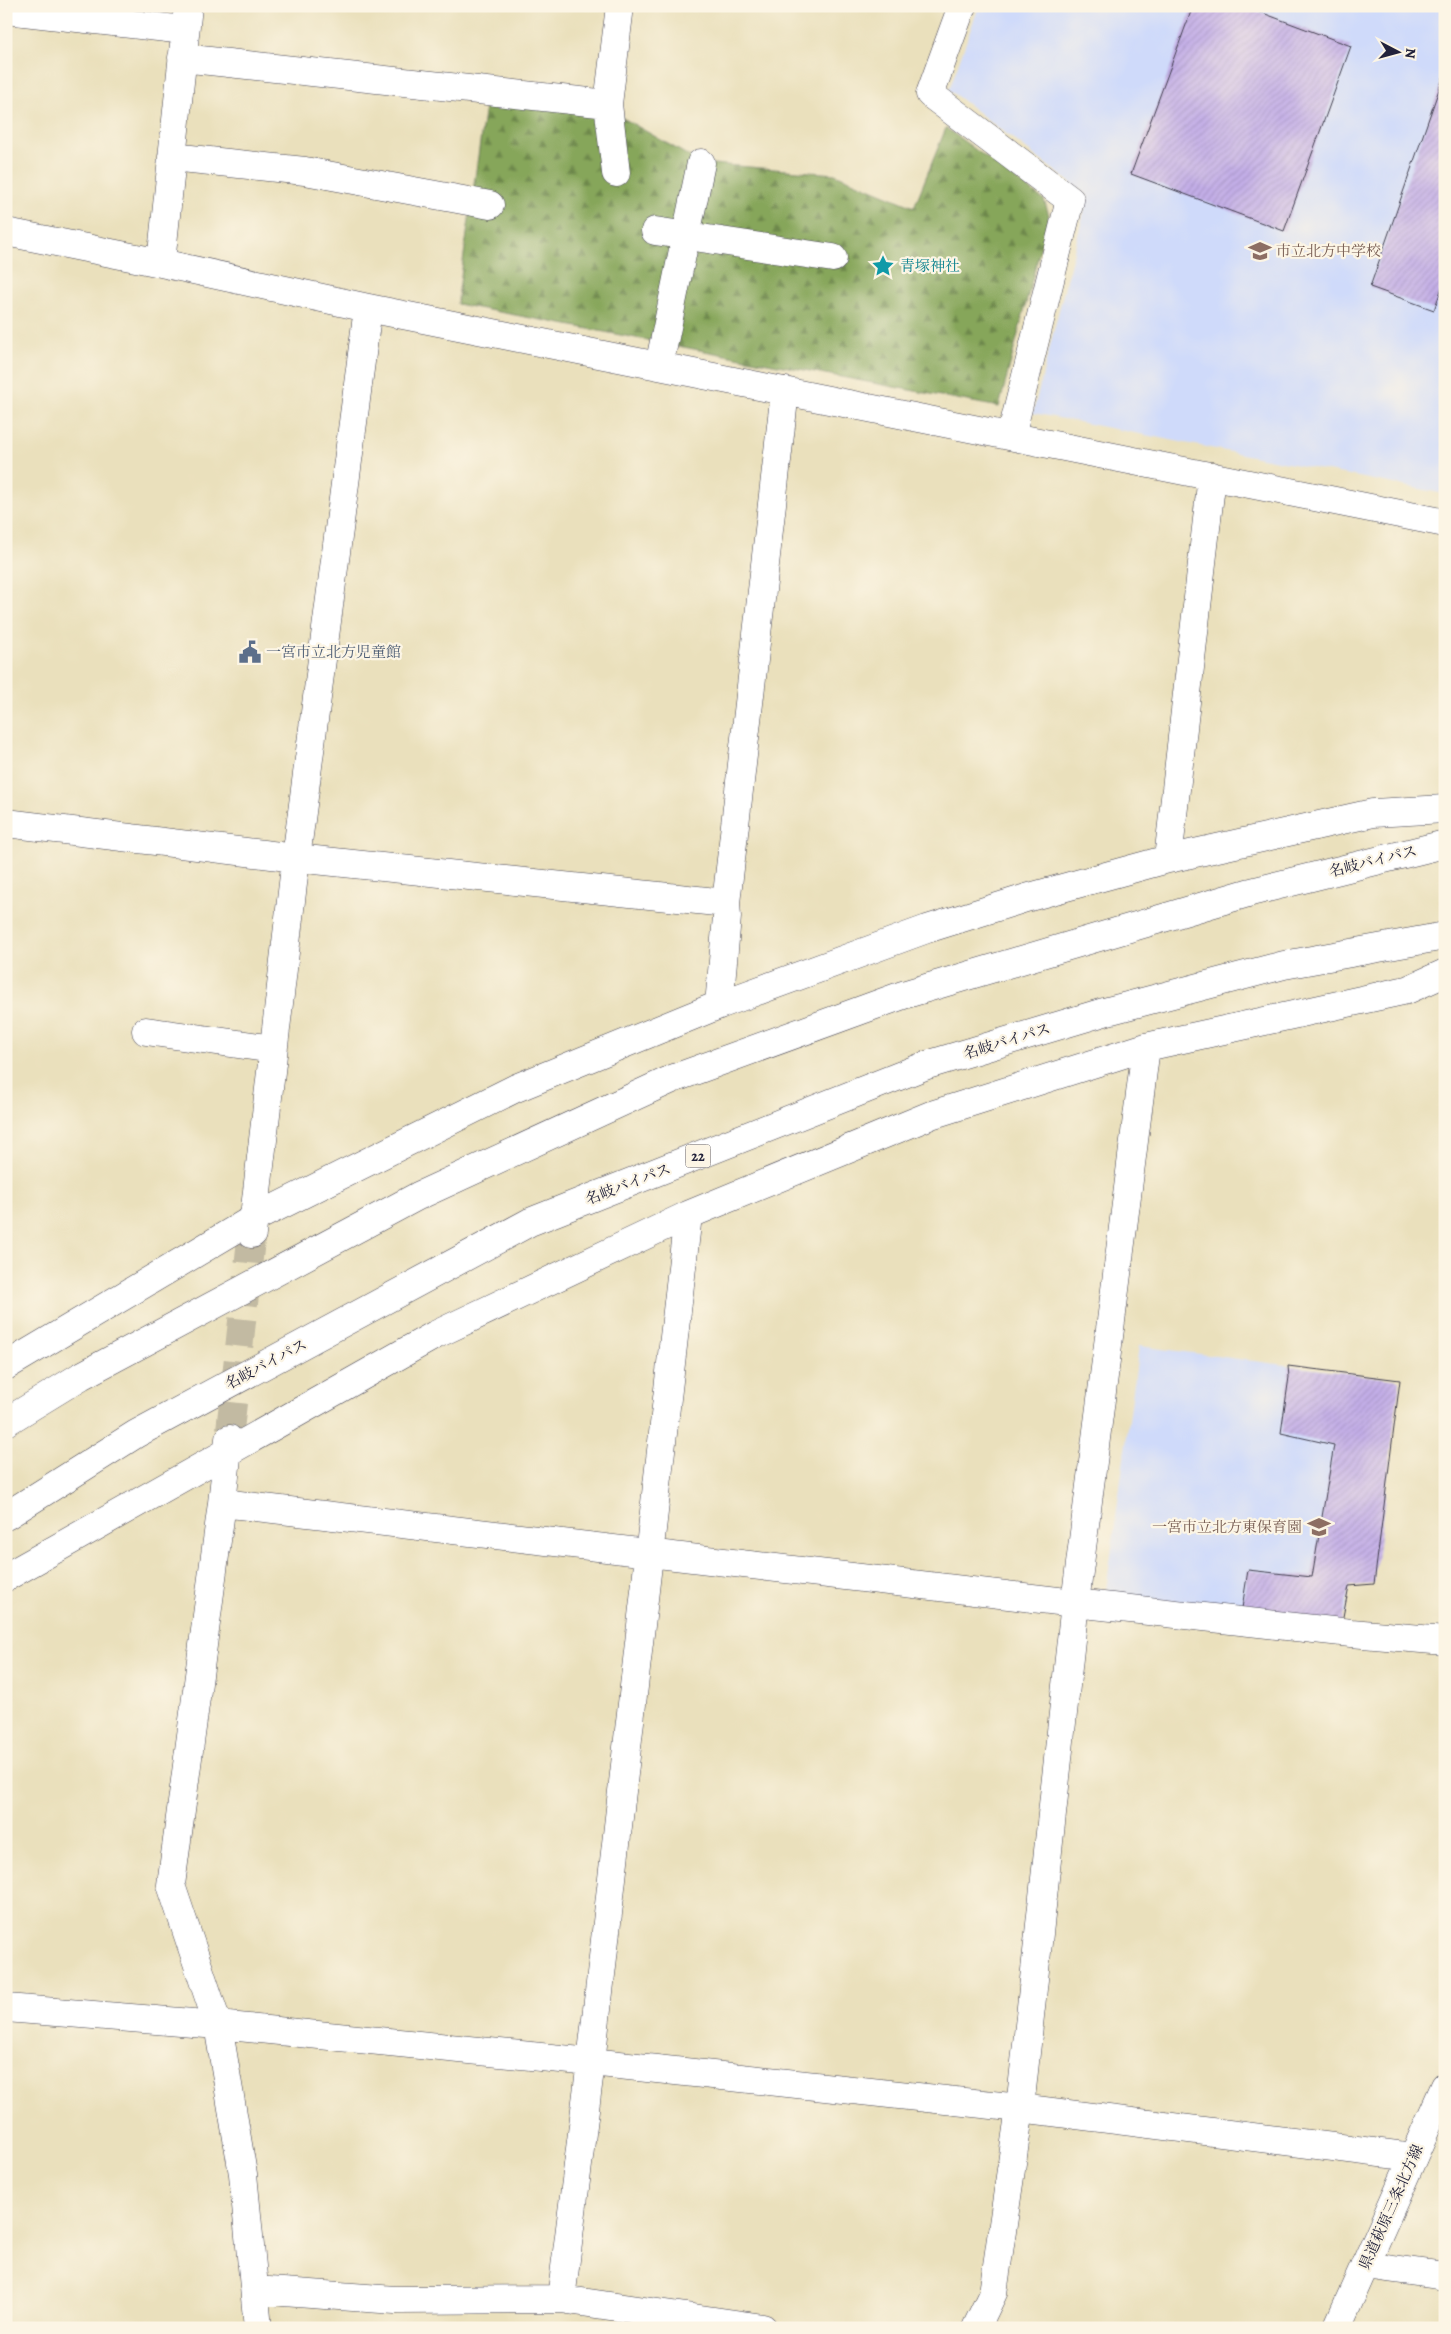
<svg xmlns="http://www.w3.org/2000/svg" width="1451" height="2334" font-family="Alegreya,'Noto Serif JP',serif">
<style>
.built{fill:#cfdafa}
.forest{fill:url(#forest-firs);stroke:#54644a}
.building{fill:url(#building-hatch)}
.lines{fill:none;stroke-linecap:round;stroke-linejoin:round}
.minor-tunnel{stroke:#c2baa2;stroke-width:28;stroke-dasharray:28 14;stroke-linecap:butt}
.minor-casing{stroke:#403e4e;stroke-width:29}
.major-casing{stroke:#403e4e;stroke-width:29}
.highway-casing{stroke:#403e4e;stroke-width:29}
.minor{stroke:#fff;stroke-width:28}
.major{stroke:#fff;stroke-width:28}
.highway{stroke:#fff;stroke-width:28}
.labels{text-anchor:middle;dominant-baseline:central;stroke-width:4.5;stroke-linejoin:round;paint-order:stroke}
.shield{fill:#fcf5e5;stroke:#63616e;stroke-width:1}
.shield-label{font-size:14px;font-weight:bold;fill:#22223b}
.education-label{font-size:15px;fill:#785e54;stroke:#fcf5e5;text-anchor:start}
.culture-label{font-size:15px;fill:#0d838f;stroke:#fcf5e5;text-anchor:start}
.service-label{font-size:15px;fill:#4e5e75;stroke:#fcf5e5;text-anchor:start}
.street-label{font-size:15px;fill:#22223b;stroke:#fcf5e5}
</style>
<defs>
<pattern id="forest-firs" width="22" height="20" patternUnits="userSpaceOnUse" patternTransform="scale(1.25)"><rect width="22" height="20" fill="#86a65a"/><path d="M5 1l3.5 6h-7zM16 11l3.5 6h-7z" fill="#6d874c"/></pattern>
<pattern id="building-hatch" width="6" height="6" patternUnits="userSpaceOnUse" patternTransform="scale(1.25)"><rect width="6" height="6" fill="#c3aee7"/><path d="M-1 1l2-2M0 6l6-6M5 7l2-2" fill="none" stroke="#a795c7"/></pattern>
</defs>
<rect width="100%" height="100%" fill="#fcf5e5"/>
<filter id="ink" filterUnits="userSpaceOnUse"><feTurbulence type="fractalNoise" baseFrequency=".02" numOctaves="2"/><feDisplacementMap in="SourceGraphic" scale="10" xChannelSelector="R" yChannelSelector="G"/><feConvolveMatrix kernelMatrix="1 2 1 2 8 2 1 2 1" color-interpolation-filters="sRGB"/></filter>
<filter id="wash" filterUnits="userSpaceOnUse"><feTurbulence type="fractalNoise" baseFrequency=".0096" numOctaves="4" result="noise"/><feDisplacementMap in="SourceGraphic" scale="20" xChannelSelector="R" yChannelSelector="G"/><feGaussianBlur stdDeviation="1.12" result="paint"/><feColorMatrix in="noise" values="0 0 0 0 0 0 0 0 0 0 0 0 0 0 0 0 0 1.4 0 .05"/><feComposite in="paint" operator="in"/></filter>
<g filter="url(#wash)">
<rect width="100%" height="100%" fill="#eae0bc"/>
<path class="built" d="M979 6H1445V494L1033 413 1088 196 949 90Z
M1139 1346 1400 1380 1374 1584 1349 1586 1346 1613 1104 1606Z"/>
<path class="forest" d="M486 100 616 114 701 163 835 174 914 207 946 128 1044 200 1049 215 999 407 457 304Z"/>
<g id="blocks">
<path class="building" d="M1193 6H1244L1351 46 1284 231 1131 174Z
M1444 75 1445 279 1434 310 1370 287Z
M1288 1366 1400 1380 1374 1584 1349 1586 1340 1632 1240 1621 1248 1570 1312 1577 1334 1445 1281 1433 1289 1377Z"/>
</g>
</g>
<g filter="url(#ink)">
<use href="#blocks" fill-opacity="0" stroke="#403e4e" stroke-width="1"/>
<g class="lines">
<path class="minor-tunnel" d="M230 1430 251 1240"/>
<defs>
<path id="minor" d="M962 6 930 94 1070 200 1011 436
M6 10 185 30
M182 58 608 104 620 6
M608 104 616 173
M172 157 305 171 490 205
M655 231 833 258
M6 232 161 263 368 308 1445 523
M161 263 188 6
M659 366 701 163
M6 823 296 858 726 903
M1168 859 1212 476
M719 1005 727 917 726 903 785 391
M146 1031 273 1049
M252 1234 296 858 368 308
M6 1366 253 1219 516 1088 719 1005 927 929 1026 898 1168 859 1373 813 1445 809
M222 1503 229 1439
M6 1577 435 1335 688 1215 931 1115 1146 1047 1407 990 1445 973
M6 2008 218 2025 591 2062 1020 2108 1413 2157
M1365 2265 1445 2276
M255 2290 395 2300 561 2299 763 2328
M561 2299 591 2062 688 1215
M258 2328 243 2174 218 2025 171 1885 222 1503 1075 1603 1351 1633 1445 1641
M976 2328 993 2293 1020 2108 1075 1603 1146 1047"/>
<path id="major" d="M1337 2328 1445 2086"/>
<path id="highway" d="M6 1422 81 1376 418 1196 672 1079 903 995 1251 892 1445 844
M6 1516 136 1434 530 1222 927 1065 1104 1012 1284 965 1445 936"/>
</defs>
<use href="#minor" class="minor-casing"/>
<use href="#major" class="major-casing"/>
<use href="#highway" class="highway-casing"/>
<use href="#minor" class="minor"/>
<use href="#major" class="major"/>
<use href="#highway" class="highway"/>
</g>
</g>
<defs>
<symbol id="school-bare" viewBox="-9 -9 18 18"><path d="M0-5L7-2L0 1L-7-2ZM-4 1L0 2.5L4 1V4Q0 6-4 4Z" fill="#8d6e63" stroke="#fcf5e5" stroke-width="2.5" paint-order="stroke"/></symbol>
<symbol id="sight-bare" viewBox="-9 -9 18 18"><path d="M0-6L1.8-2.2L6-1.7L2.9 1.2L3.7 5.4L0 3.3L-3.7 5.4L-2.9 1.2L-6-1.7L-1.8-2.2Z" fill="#0f9aa8" stroke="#fcf5e5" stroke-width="2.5" paint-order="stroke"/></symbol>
<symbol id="civic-bare" viewBox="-9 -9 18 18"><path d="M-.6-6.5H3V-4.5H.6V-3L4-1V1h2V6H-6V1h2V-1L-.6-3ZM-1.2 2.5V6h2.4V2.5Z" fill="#5c6f8a" stroke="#fcf5e5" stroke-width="2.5" paint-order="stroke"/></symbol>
</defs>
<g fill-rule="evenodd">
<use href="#school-bare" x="1244" y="235" width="32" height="32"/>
<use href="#sight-bare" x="867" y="250" width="32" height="32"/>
<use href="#civic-bare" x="234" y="636" width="32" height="32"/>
<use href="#school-bare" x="1303" y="1511" width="32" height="32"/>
</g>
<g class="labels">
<rect class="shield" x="685.5" y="1144.5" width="25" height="23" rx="4"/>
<g class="shield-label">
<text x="698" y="1156">22</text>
</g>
<g class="education-label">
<text x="1276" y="251">市立北方中学校</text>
<text x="1302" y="1527" text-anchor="end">一宮市立北方東保育園</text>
</g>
<g class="culture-label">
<text x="900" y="266">青塚神社</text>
</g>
<g class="service-label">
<text x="266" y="652">一宮市立北方児童館</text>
</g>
<g class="street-label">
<text transform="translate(1373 861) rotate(-14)">名岐バイパス</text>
<text transform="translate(1007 1041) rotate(-17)">名岐バイパス</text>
<text transform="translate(628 1184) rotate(-21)">名岐バイパス</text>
<text transform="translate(266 1364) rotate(-28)">名岐バイパス</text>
<text transform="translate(1391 2207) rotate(-66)">県道萩原三条北方線</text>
</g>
</g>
<rect width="1451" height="2334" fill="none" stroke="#fcf5e5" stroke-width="25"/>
<g transform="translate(1398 52) rotate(96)" stroke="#fcf5e5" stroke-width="4" paint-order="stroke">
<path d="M0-4L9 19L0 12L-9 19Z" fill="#22223b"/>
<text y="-8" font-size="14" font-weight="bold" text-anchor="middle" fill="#22223b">N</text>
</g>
</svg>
